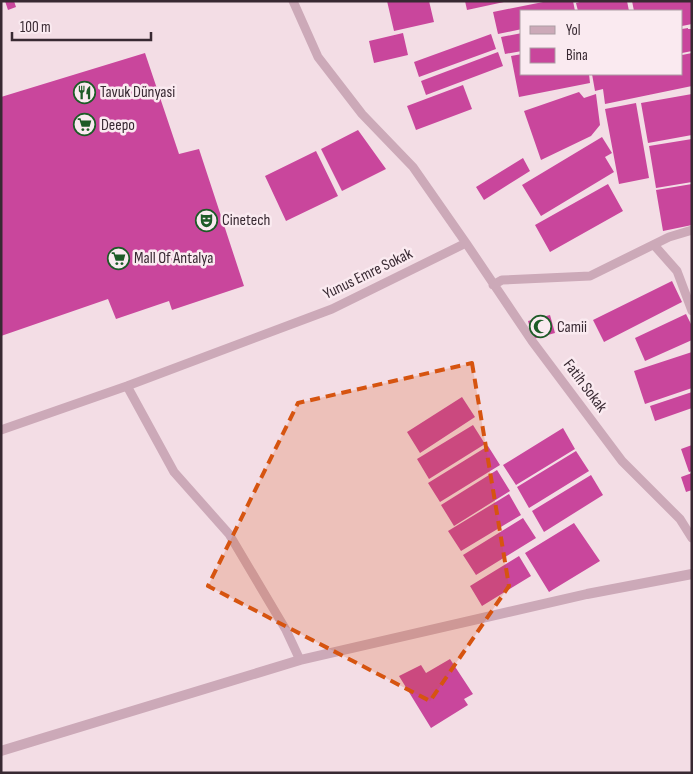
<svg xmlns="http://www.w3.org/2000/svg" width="693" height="774" font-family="'Sofia Sans Condensed',sans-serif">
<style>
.building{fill:#c9469c}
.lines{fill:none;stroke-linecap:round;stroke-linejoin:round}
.minor{stroke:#cca9b8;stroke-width:9}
.tertiary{stroke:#cca9b8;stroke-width:10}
.marked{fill:#d65410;fill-opacity:0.2;stroke:#d65410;stroke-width:4;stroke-dasharray:10 6;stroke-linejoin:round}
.labels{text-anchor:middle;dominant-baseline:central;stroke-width:5;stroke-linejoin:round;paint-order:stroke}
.poi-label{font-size:16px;fill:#382932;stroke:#faeaf0;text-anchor:start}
.street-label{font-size:16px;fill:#382932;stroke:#faeaf0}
</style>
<rect width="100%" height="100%" fill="#f3dde5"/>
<path class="building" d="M5 1H14L16 7 8 10Z
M387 1H429L434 22 394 31Z
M465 1H504V2L467 10Z
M548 1H573L575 11H522V29L498 34 493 12Z
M583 1H627L629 11H578L576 3Z
M632 1H692V24L682 26V11H634Z
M688 28V29H692V51L682 53V29Z
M403 33 408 55 374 63 369 41Z
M522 33V51L505 54 501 37Z
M491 34 496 49 419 77 414 62Z
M498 52 503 66 426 95 421 81Z
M145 53 179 154 199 149 244 286 172 310 169 301 116 319 108 299 1 336V97Z
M692 53V86L605 104 603 89 595 91 592 74H682V55Z
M522 54V74H589L590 83 519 97 511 56Z
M463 85 472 109 416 130 407 106Z
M579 92 584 98 596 94 600 125 591 136 541 160 524 111Z
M692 94V135L648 143 641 103Z
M636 103 649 178 619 184 605 109Z
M358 130 386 169 342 191 321 149Z
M602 137 612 153 605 157 614 172 541 216 522 185Z
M692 139V182L656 188 649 146Z
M316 151 338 196 286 221 265 176Z
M523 158 530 171 484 200 476 187Z
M608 184 623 211 550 252 535 225Z
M692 184V225L663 231 656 190Z
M672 281 682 302 604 342 593 320Z
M686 314 692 326V340L645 361 635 338Z
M550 315 555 333 533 339 528 321Z
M692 352V388L645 404 634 371Z
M692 392V408L655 421 650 406Z
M462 397 475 417 420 453 407 432Z
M473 425 485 444 429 479 417 459Z
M563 428 575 449 516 485 503 465Z
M692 445V471L689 472 681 449Z
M488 446 500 465 440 502 428 483Z
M576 451 589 471 529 508 517 487Z
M497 470 510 491 454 526 441 505Z
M692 473V490L686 492 681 477Z
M591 475 603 495 544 532 532 511Z
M509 494 521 515 461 551 448 531Z
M523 518 536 538 476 575 463 555Z
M574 523 600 561 549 592 525 553Z
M519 556 531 576 482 606 470 586Z
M450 659 473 694 464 699 468 705 431 728 399 676 421 665 426 673Z"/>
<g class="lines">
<path class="minor" d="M466 243 532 341 622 461 680 519 692 538
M654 245 677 271 692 311
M493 285 502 280 590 276 669 237 692 230
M127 386 174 472 229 534 286 630 300 660
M1 430 127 386 332 309 466 243 413 167 362 114 318 57 293 1"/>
<path class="tertiary" d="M1 751 300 660 587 594 692 574"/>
</g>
<path class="marked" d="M472 363 509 586 430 701 208 586 298 403Z"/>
<defs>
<symbol id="restaurant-ring" viewBox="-11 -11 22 22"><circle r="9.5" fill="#faeaf0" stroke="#1d5b27" stroke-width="1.5"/><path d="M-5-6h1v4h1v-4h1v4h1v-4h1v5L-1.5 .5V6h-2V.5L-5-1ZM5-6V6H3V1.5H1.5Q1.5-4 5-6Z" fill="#1d5b27"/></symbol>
<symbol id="supermarket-ring" viewBox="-11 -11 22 22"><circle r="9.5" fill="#faeaf0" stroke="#1d5b27" stroke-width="1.5"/><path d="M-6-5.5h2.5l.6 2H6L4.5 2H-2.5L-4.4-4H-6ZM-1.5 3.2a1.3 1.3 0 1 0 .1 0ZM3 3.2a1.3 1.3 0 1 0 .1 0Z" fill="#1d5b27"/></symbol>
<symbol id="theatre-ring" viewBox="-11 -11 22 22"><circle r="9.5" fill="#faeaf0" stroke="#1d5b27" stroke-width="1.5"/><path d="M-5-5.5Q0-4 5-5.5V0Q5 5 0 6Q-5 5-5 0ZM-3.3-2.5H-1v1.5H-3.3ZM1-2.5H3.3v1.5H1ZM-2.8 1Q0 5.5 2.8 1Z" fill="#1d5b27"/></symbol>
<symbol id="mosque-ring" viewBox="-11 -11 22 22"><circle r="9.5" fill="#faeaf0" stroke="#1d5b27" stroke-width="1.5"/><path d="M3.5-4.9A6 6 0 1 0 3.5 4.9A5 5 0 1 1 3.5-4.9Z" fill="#1d5b27"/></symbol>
</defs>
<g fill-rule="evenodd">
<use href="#restaurant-ring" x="72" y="80" width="25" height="25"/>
<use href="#supermarket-ring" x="72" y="112" width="25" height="25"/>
<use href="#theatre-ring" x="194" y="208" width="25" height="25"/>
<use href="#supermarket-ring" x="106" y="246" width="25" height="25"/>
<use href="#mosque-ring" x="528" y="314" width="25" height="25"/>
</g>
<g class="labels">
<g class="poi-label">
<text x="100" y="92">Tavuk Dünyasi</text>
<text x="101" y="125">Deepo</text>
<text x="222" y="220">Cinetech</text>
<text x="134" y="258">Mall Of Antalya</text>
<text x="557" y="327">Camii</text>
</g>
<g class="street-label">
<text transform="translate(368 274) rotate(-26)">Yunus Emre Sokak</text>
<text transform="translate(585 386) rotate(53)">Fatih Sokak</text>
</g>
</g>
<rect width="693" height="774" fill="none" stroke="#382932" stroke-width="5"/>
<rect x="520" y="10" width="162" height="65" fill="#faeaf0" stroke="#ac9da4"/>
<rect x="530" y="26" width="25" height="8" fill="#cca9b8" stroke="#ac9da4"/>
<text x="566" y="35" font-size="15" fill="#382932">Yol</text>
<rect x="530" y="48" width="25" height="15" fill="#c9469c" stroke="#ac9da4"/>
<text x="566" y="60" font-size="15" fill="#382932">Bina</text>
<path d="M12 32v8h139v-8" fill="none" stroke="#382932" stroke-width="2.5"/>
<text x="20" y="32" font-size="15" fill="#382932" stroke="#faeaf0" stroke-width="4" paint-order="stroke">100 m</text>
</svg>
